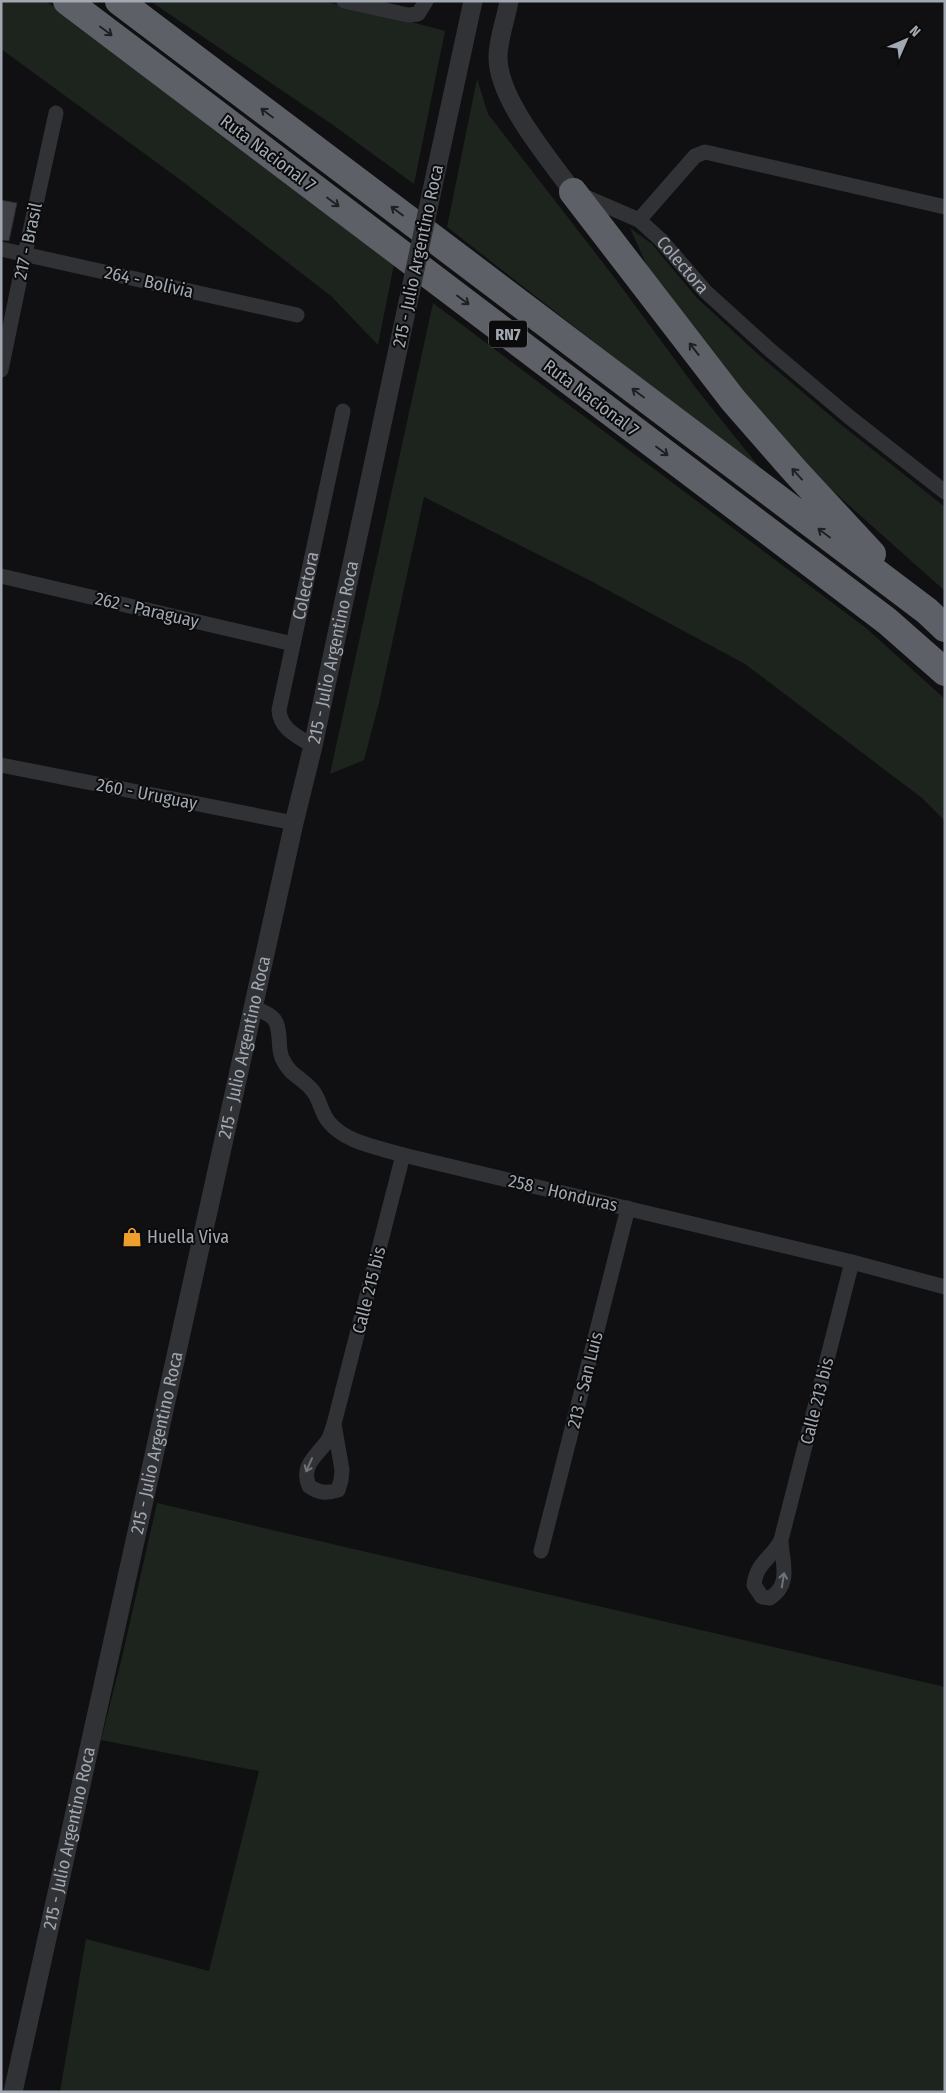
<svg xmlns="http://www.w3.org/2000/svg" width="946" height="2093" font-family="'Fira Sans Condensed',sans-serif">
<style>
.green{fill:#1d241d}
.building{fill:#3f4045;stroke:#2a2a2e}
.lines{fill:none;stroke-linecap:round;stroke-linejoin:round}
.minor{stroke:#313236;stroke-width:15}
.tertiary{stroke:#313236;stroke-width:19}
.motorway{stroke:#5d6167;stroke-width:28}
.tertiary-bridge{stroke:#313236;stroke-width:19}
.oneway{stroke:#202023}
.oneway2{stroke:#6f737a}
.labels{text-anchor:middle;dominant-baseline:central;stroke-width:4;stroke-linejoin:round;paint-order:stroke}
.shield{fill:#0b0b0c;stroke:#757980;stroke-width:1}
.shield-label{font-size:16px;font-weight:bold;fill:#a2a8b2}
.street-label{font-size:18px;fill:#a2a8b2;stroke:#0b0b0c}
.poi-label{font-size:18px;fill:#a2a8b2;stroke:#0b0b0c;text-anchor:start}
</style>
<rect width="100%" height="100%" fill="#101012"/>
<path class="green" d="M1 1H46L394 264 378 345 331 296 182 181 1 49Z
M150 1H322L393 17 445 31 414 184 333 125Z
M477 79 488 114 617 281 695 387 768 478 447 227Z
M630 228 652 244 697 298 761 357 839 423 945 507V591L797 459 715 359 648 268Z
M433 303 866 628 945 699V821L922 798 745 664 589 580 424 497 379 703 364 760 330 774Z
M157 1503 945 1687V2092H60L86 1939 209 1971 259 1771 101 1740 123 1653Z"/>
<path class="building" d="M1 200 17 203 9 241 1 240Z"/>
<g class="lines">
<g class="minor">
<path d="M344 1 408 15 418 14 426 1"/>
<path id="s1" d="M581 195 639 220 661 240 705 291 770 350 848 416 945 492"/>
<path d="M639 220 695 156 705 152 945 207"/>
<path d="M1 249 297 315"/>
<path d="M1 370 25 254 56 113"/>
<path d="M1 576 293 644"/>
<path id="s2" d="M313 746C297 736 280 729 279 710L343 411"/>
<path d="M1 765 294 823"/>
<path d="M253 1007C259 1010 268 1013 273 1018 282 1027 277 1046 282 1058 290 1076 302 1077 313 1091 320 1100 321 1112 328 1121 345 1143 378 1147 403 1155L852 1262 945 1287"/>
<path d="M334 1424 342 1470 341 1480 338 1490C326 1494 319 1493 309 1486 300 1465 318 1455 328 1440 331 1435 332 1429 334 1424L403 1155"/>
<path d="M781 1540C782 1563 792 1584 770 1598L762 1597 754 1585C756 1563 772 1558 781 1540L852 1262"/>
<path d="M541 1551 628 1208"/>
</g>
<g class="tertiary">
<path d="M509 1C506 19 498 39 498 57 498 100 549 158 573 192"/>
<path d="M437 167 473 1"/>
<path id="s3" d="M13 2092 294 823 313 746 410 293"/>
</g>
<path class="motorway" d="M67 1 887 621 945 672
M119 1 927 611 945 628
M573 192 733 400 796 472 872 554"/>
<path class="tertiary-bridge" d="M410 293 437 167"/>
</g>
<defs><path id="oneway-shaft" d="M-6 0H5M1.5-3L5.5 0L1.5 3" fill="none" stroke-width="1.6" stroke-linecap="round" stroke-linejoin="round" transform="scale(1.25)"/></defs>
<g class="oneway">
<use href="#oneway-shaft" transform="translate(106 31) rotate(37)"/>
<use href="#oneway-shaft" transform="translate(267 113) rotate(-143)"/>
<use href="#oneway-shaft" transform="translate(333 202) rotate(37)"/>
<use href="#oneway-shaft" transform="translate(397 211) rotate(-143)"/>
<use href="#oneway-shaft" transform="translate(463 300) rotate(37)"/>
<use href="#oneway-shaft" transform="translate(694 349) rotate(-128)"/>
<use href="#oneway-shaft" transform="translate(638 393) rotate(-143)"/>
<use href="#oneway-shaft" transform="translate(662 451) rotate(37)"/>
<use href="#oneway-shaft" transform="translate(797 474) rotate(-132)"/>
<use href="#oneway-shaft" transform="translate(824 533) rotate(-143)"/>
</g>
<g class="oneway2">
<use href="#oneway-shaft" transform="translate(309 1465) rotate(114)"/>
<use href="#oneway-shaft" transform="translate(783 1580) rotate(-81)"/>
</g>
<defs>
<symbol id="shop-bare" viewBox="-9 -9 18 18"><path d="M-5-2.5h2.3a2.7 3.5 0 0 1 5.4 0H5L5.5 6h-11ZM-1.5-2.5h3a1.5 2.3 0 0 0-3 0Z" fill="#ed9e2d" stroke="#0b0b0c" stroke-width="2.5" paint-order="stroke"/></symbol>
</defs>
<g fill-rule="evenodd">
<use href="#shop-bare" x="118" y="1223" width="28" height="28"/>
</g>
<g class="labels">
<rect class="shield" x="489" y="320.5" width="38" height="27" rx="4"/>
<g class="shield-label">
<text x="508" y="334">RN7</text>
</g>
<g class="street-label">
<text transform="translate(268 153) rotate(37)">Ruta Nacional 7</text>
<text transform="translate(28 241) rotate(-78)">217 - Brasil</text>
<text transform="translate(418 256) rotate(-78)">215 - Julio Argentino Roca</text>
<text stroke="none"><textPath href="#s1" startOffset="126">Colectora</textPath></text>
<text transform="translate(149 282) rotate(13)">264 - Bolivia</text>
<text transform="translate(591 398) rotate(37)">Ruta Nacional 7</text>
<text stroke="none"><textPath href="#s2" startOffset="179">Colectora</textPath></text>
<text transform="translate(147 610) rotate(13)">262 - Paraguay</text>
<text stroke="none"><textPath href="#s3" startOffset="1475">215 - Julio Argentino Roca</textPath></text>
<text transform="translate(147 794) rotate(11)">260 - Uruguay</text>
<text stroke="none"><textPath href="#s3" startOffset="1070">215 - Julio Argentino Roca</textPath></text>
<text transform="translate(563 1193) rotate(13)">258 - Honduras</text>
<text transform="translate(369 1290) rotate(-76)">Calle 215 bis</text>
<text transform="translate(585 1380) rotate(-76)">213 - San Luis</text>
<text transform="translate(817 1401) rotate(-76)">Calle 213 bis</text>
<text stroke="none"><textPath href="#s3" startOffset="665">215 - Julio Argentino Roca</textPath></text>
<text stroke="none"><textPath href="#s3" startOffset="260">215 - Julio Argentino Roca</textPath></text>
</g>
<g class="poi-label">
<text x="147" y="1237">Huella Viva</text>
</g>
</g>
<rect width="946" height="2093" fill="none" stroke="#a2a8b2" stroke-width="5"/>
<g transform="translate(906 40) rotate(45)" stroke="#0b0b0c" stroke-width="4" paint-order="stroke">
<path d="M0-4L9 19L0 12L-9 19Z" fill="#a2a8b2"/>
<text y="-8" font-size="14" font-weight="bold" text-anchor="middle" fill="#a2a8b2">N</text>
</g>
</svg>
